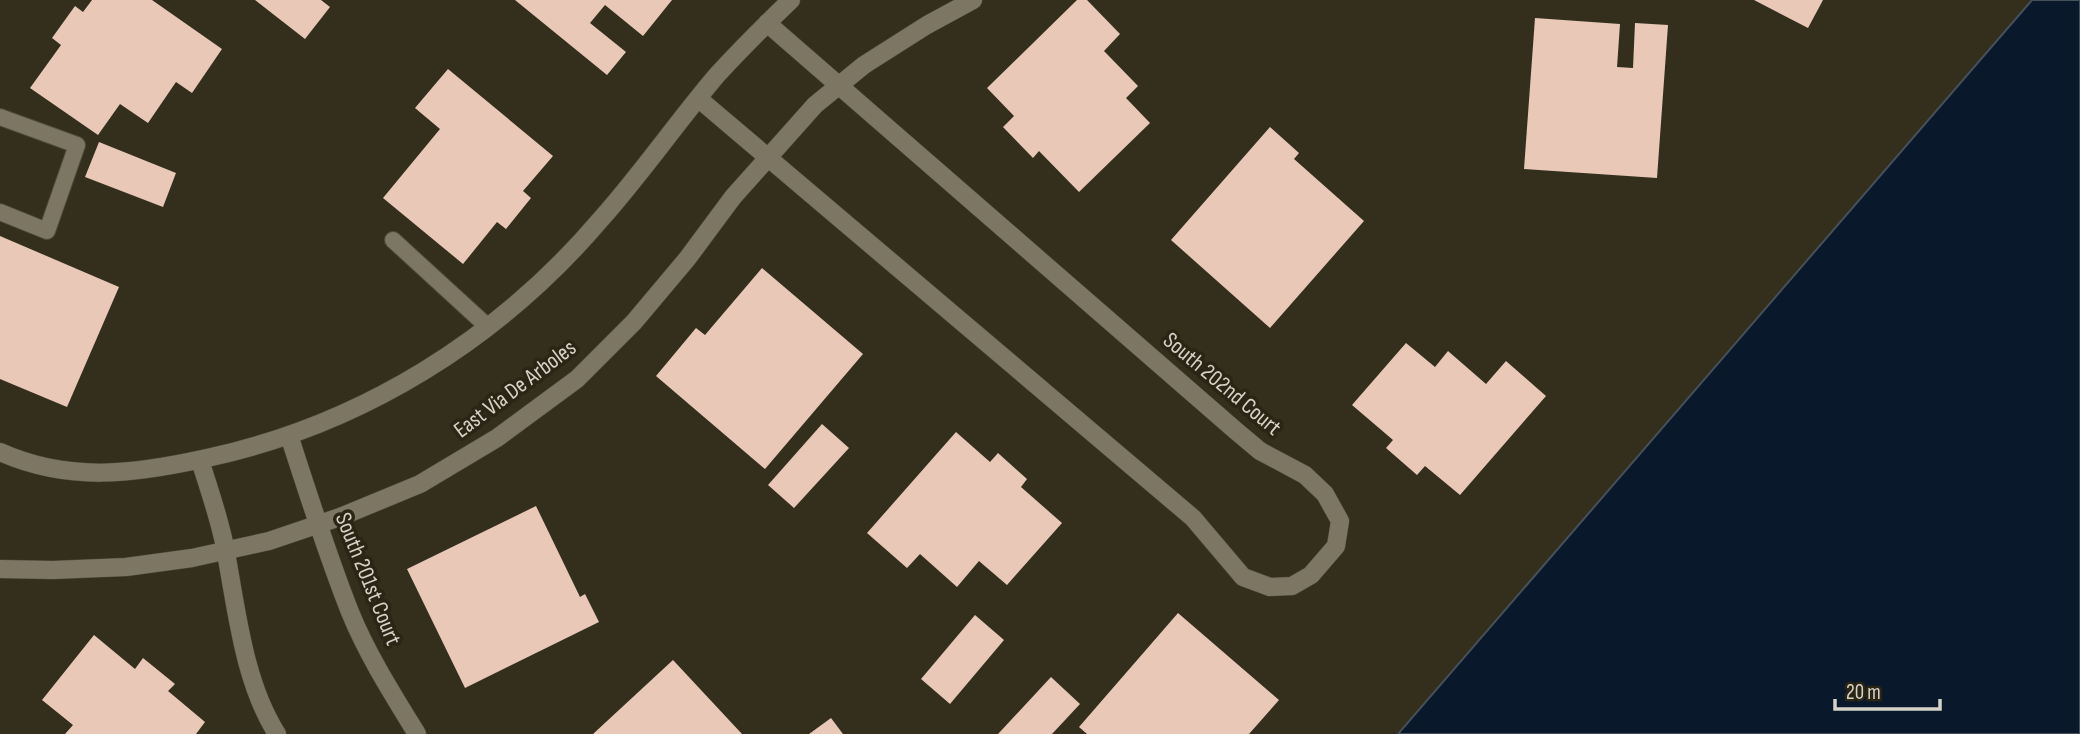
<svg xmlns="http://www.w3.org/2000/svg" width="2080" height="734" font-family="'Sofia Sans Condensed',sans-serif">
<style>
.water{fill:#09182b;stroke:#46505a;stroke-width:2}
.building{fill:#e9c8b7}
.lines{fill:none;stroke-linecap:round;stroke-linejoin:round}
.service-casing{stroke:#504b3c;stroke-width:18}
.minor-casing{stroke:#504b3c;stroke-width:19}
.service{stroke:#7c7662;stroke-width:16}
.minor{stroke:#7c7662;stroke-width:18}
.labels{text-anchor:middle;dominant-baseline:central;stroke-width:7;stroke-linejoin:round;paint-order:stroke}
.street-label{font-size:23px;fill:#d5d2c7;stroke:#2a2514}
</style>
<rect width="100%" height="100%" fill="#342f1d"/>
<path class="water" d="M2032 0H2080V734H1398Z"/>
<path class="building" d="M92 0H152L222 49 192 93 176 82 148 123 120 104 98 135 30 88 61 45 52 38 75 6 83 12Z
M255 0H321L330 7 305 39Z
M515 0H672L643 36 605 5 590 23 626 52 607 75Z
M1077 0H1087L1120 34 1104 51 1138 86 1126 98 1150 123 1079 192 1039 151 1033 158 1003 127 1014 116 987 88Z
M1754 0H1823L1808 28Z
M1535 18 1620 24 1617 67 1633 68 1635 23 1668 25 1657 178 1524 169Z
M448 69 553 156 523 191 531 198 506 229 497 222 463 264 383 198 440 129 415 108Z
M1270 127 1299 153 1294 159 1364 221 1270 328 1171 240Z
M99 142 176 173 163 207 85 177Z
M0 236 119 287 67 407 0 379Z
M762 268 863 354 765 469 656 376 696 328 705 335Z
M1406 343 1435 367 1448 351 1486 384 1506 361 1546 396 1460 495 1425 466 1417 475 1386 448 1393 440 1352 405Z
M822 424 849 448 794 508 768 485Z
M956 432 990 462 998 453 1027 479 1021 487 1062 523 1007 585 979 561 957 587 920 554 907 568 867 533Z
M536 506 580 597 585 594 599 622 465 688 407 569Z
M1178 613 1279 700 1249 734H1087L1079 727Z
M975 615 1004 640 950 704 921 679Z
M94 635 135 669 143 658 175 684 168 691 205 722 196 734H65L73 725 42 700Z
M673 660 742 734H593Z
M1051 677 1080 704 1052 734H998Z
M831 718 843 734H809Z"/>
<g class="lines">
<defs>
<path id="service" d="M0 117 77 145 47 231 0 212
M393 240 488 327"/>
<path id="minor" d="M699 99 1193 518 1243 577 1270 587 1292 586 1311 575 1336 546 1340 521 1325 494 1305 475 1260 451 1235 430 767 23
M289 435C308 494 327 554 350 612 367 654 393 695 417 734
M0 452C69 483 135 474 207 458 361 425 499 339 601 219 642 173 677 122 717 75 741 49 766 24 791 0
M200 460C209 490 221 522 226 553 237 612 244 682 277 734
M0 569 53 570 126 567 192 558 269 541 340 517 420 484 497 438 577 379 634 322 687 259 733 197 815 105 864 65 927 25 973 0"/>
</defs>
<use href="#service" class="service-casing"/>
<use href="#minor" class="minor-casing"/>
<use href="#service" class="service"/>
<use href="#minor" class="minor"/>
</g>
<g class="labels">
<g class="street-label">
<text transform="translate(1222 384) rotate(40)">South 202nd Court</text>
<text transform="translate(515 389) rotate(-37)">East Via De Arboles</text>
<text transform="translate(368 579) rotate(68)">South 201st Court</text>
</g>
</g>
<path d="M1835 699v10h105v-10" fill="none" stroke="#d5d2c7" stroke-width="3.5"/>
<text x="1846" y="699" font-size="21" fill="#d5d2c7" stroke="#2a2514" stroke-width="5" paint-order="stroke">20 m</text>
</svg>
